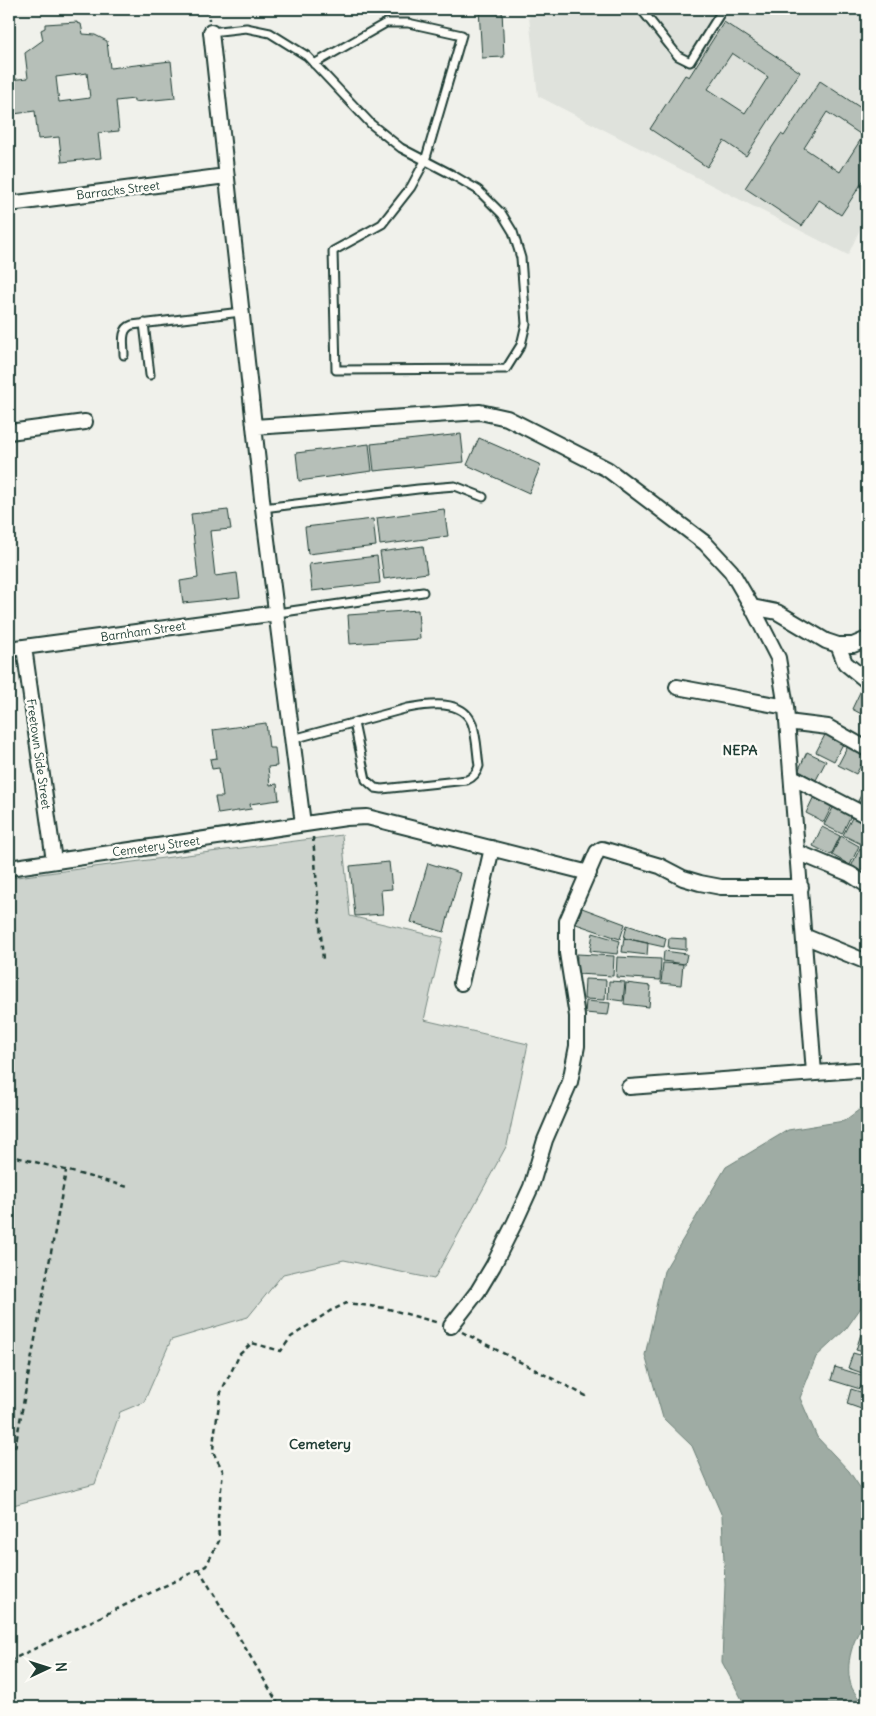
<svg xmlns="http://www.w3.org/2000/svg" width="876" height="1716" font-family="Delius,sans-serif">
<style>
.built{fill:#dfe2dc}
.green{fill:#cdd3cd;stroke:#768880}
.water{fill:#9faca4;stroke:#6c8077}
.building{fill:#b6bfb8;stroke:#1f3d34;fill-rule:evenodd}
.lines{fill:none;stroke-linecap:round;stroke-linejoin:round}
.service-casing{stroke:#1f3d34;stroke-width:11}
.minor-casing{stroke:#1f3d34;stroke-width:18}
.path{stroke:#1f3d34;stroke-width:2.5;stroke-dasharray:5 4;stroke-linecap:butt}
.service{stroke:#fdfcf7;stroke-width:7}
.minor{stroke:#fdfcf7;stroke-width:14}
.labels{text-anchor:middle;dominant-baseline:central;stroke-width:5;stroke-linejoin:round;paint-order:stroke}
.street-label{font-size:12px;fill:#1f3d34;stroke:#fdfcf7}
.neighbourhood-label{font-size:14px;font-weight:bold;fill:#1f3d34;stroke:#fdfcf7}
</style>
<rect width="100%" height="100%" fill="#f0f1eb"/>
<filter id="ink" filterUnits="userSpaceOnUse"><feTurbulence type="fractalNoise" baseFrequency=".02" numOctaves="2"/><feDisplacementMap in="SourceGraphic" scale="10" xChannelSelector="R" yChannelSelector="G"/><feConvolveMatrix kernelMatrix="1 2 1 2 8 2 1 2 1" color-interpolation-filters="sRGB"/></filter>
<g filter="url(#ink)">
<path class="built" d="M528 9H867V214L848 255 538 96Z"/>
<path class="green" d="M342 835 350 916 443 938 424 1020 528 1044 507 1145 434 1279 344 1260 283 1274 248 1317 171 1340 144 1402 120 1412 95 1484 9 1506V878Z"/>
<path class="water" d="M867 1104V1299L846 1329 816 1357 800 1398 817 1437 849 1471 867 1498V1618C854 1636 843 1665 852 1688 855 1694 861 1701 865 1707H746L722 1662 725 1584 722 1516 692 1446 663 1418 645 1355 664 1271 726 1167 788 1130 844 1121Z"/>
<path class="building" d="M479 9H502L504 57 482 58Z
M77 22V23L81 24 83 34 95 35 107 41 110 68 171 61 175 98 134 102V99L116 101 119 131 98 133 101 158 62 162 59 137 38 139 35 111 14 114V118L9 119V80L28 78 25 53 43 40 41 30 45 28V24ZM87 73 90 98 59 102 56 77Z
M724 22 800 72 746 156 724 141 707 167 650 129 685 75 689 77ZM732 53 768 77 745 113 708 89Z
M820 81 867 112V175L841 215 819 200 802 226 745 188 781 134 784 136ZM827 112 863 136 840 172 804 148Z
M461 434 464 462 374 471 371 444Z
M479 438 541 465 529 493 467 465Z
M369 444 372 471 299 481 296 453Z
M444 509 448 536 380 545 377 518Z
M228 510 231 529 210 531 215 576 237 573 240 597 183 603 180 581 198 578 191 514Z
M373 519 376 546 308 554 305 527Z
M423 546 427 573 384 579 380 552Z
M377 556 380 583 312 591 309 564Z
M418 610 420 639 350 644 348 615Z
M861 690 867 693V717L852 709Z
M266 723 269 748H275L277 766 268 767 270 785 277 784 279 800 250 804 251 809 218 814 215 797H223L219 768 212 769 210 759 217 758 213 730Z
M826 733 844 742 834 761 816 752Z
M848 746 866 756 856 774 838 765Z
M807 752 826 761 816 780 798 771Z
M867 784V806L858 801Z
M815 794 833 804 824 822 806 813Z
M834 806 851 815 842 834 824 825Z
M853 816 867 824V832L861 844 843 835Z
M822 827 840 836 831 855 813 846Z
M841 836 859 846 850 865 832 855Z
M860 848 867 851V875L851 867Z
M389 862 392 889 381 890 383 914 355 916 350 866Z
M428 863 460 873 444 932 411 922Z
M582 908 625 924 620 939 576 924Z
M627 925 666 938 664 947 624 938Z
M593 933 620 941 617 954 590 951Z
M624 938 648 943 647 955 622 952Z
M669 938 686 939V950L668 948Z
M664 951 687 954 685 964 663 961Z
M577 954 614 956 613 976 576 974Z
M617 957 661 959 660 980 616 977Z
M663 963 683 964 681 985 661 983Z
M585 979 606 980 605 1000 584 999Z
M609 981 625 982 623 1001 608 999Z
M626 983 651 986 649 1007 624 1004Z
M586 1001 610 1003 608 1015 585 1013Z
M861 1334 867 1336V1353L856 1350Z
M853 1353 867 1357 865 1374 848 1368Z
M835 1367 864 1376 860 1389 831 1380Z
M851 1389 867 1394V1401L864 1410 847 1404Z"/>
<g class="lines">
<defs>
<path id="service" d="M641 9 678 56 690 62 723 9
M211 32 246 28 270 33 307 56 371 124 401 148 451 174 478 190 502 214 513 232 521 258 526 324 521 345 506 369 336 370 333 251 382 224 411 187 425 161 462 35 408 23H386L314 64
M144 323 150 375
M124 355C124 344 120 329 132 325L241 312
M263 508 418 489 455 486 483 497
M277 613 423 592
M293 739 408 708C429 704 462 699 472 723 477 736 477 753 479 766 477 773 474 777 467 780L382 789 375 788 366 780 354 723"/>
<path id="minor" d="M211 32 263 508 303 824
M9 204 226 176
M254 427 480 412 507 418 607 469 705 543 731 571 752 607 778 658 786 707 814 1073
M9 432 85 422
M752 607 777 612 826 641 838 645H853L867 639
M838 645 845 663 867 681
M24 647 54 861
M9 649 277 613
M677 687 786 707
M787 722 828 727 867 749
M792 777 867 816
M797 852 850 874 867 885
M9 868 346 818 367 817 589 873
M804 936 867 962
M461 983 492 848
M629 1087 856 1070 867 1071
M451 1326 478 1291 493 1266 515 1222 531 1187 545 1140 570 1082 577 1046V1016L567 953V921L597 852 602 849 660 866 683 878 700 883 721 887H801"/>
</defs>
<use href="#service" class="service-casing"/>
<use href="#minor" class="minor-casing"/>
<path class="path" d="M208 9 209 20
M313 837 323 960
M9 1155 128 1187
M462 1332 590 1398
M15 1448 66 1171
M199 1569 280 1707
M9 1661 206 1566 219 1541 218 1516 223 1471 213 1452 214 1437 221 1392 240 1354 252 1343 281 1351 291 1337 330 1311 347 1303 385 1308 439 1323"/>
<use href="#service" class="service"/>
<use href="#minor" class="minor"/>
</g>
</g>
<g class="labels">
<g class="street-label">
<text transform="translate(118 190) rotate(-7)">Barracks Street</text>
<text transform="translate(143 631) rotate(-8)">Barnham Street</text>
<text transform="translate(39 754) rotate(82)">Freetown Side Street</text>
<text transform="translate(156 846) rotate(-8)">Cemetery Street</text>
</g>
<g class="neighbourhood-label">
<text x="740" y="750">NEPA</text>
<text x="320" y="1444">Cemetery</text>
</g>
</g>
<rect width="876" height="1716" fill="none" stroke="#fdfcf7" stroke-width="30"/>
<rect x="15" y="15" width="846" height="1686" fill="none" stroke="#1f3d34" stroke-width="2" filter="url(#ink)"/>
<g transform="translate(48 1668) rotate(86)" stroke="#fdfcf7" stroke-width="4" paint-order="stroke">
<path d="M0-4L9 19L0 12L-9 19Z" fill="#1f3d34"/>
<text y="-8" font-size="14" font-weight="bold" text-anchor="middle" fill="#1f3d34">N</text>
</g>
</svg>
